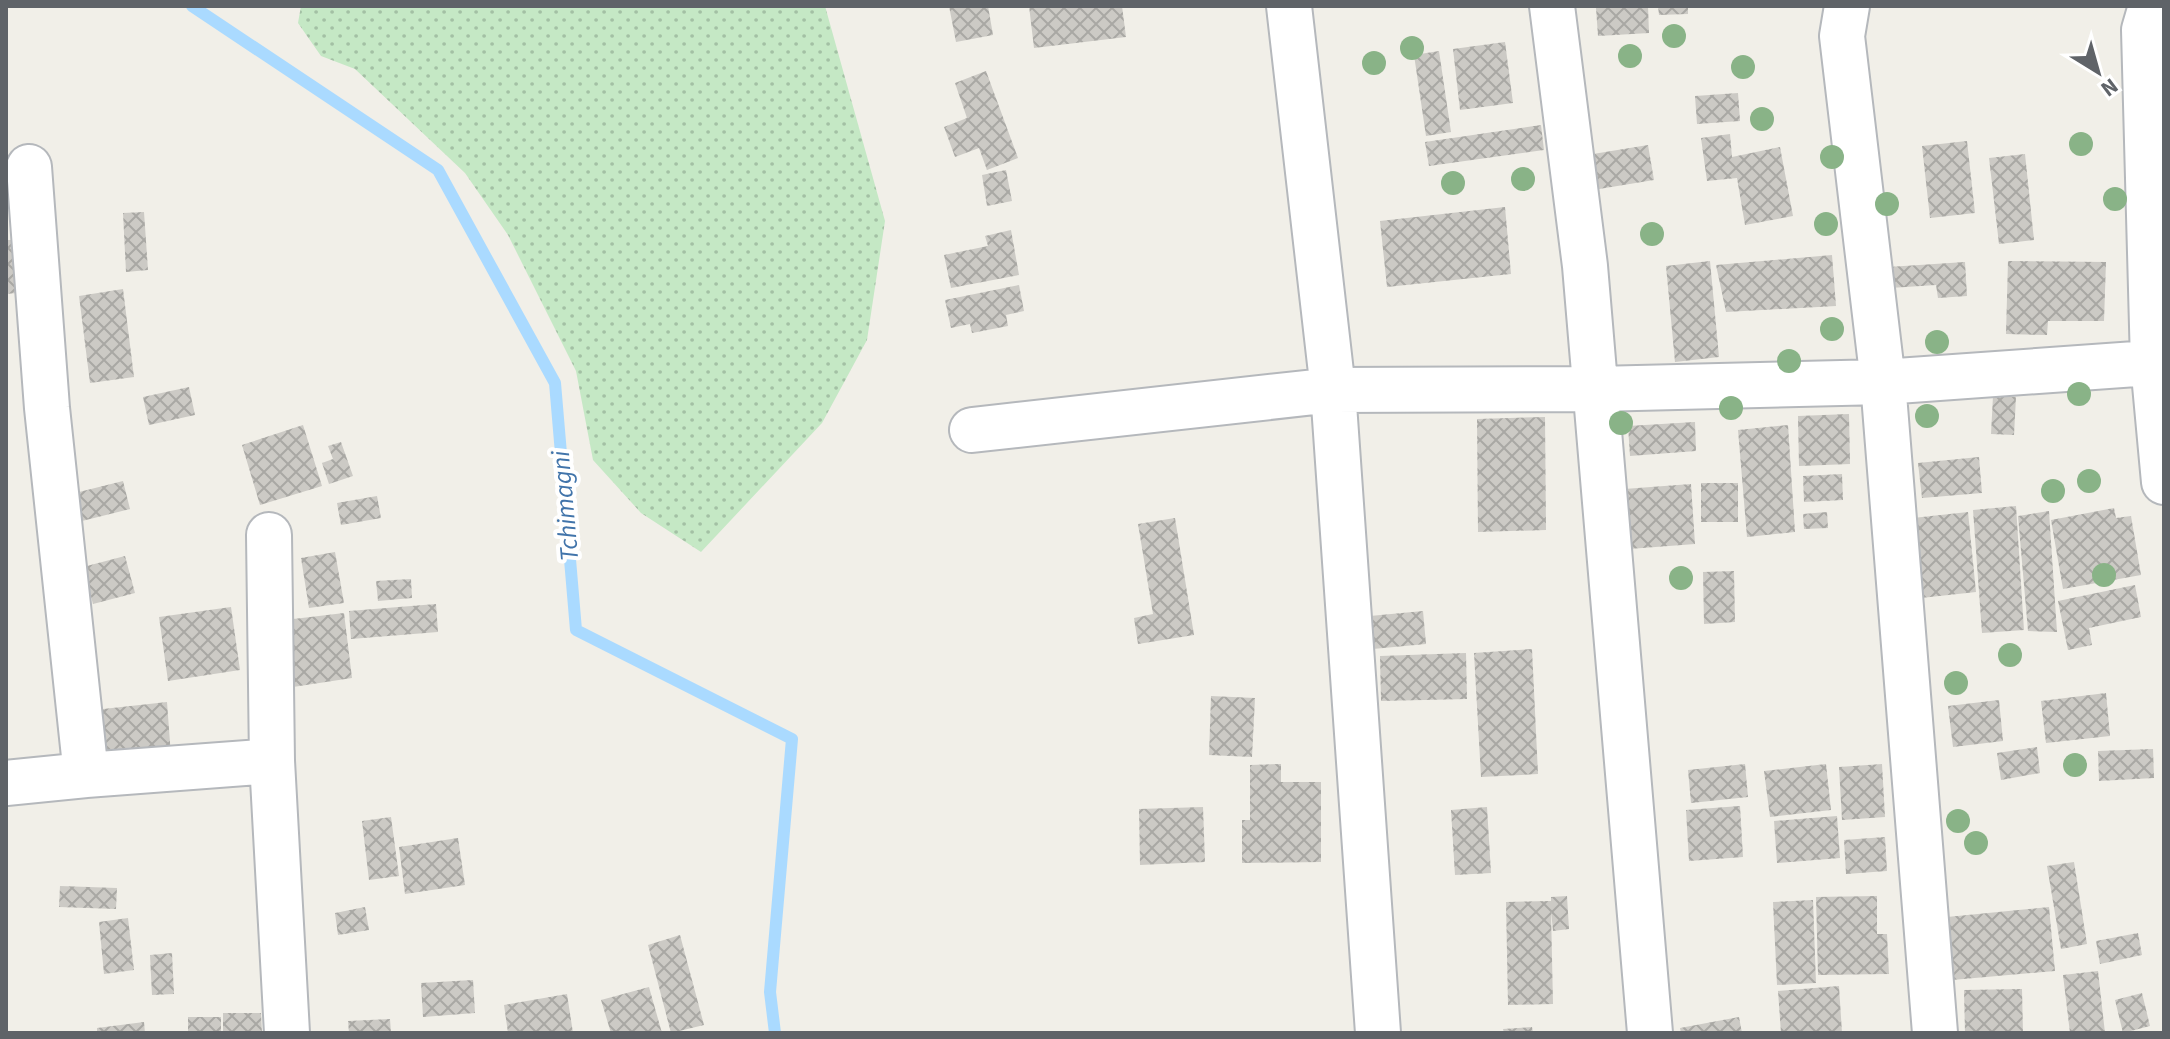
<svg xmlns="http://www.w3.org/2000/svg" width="2170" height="1039" font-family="'Source Sans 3',sans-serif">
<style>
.grass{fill:url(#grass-dots)}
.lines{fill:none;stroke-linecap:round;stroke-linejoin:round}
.stream{stroke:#aadaff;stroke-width:12}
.building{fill:url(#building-cross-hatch)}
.street-casing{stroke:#b5b8bc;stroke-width:48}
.street{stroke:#fff;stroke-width:44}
.tree{fill:#89b387}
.labels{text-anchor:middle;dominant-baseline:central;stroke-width:8;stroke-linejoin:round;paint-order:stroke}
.water-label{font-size:26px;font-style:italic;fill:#4174aa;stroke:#fff}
</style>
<defs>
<pattern id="grass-dots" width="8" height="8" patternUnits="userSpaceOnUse" patternTransform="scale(2)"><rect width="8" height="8" fill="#c5e8c5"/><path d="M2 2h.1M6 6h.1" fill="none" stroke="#a3c0a4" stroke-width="1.8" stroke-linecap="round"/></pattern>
<pattern id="building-cross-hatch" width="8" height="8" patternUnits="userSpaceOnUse" patternTransform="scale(2)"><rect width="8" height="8" fill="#cccac5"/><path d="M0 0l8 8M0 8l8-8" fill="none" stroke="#a9a8a4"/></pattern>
</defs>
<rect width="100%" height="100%" fill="#f1efe8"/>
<path class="grass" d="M301 6H825L885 221 867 340 822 423 701 552 641 513 593 460 576 371 508 235 465 173 355 69 321 56 298 23Z"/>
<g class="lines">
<path class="stream" d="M192 6 438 170 555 383 576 630 792 739 770 992 775 1033"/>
</g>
<path class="building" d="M949 6H988L993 35 956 42Z
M1029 6H1122L1126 37 1034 48Z
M1633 6H1648L1649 33 1598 36 1596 8Z
M1658 6H1688V14L1659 15Z
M1505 42 1513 103 1460 110 1453 49Z
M1439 51 1451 132 1426 136 1414 55Z
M986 71 1018 158 987 170 979 148 955 157 944 127 967 118 955 83Z
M1738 93 1740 121 1697 124 1695 96Z
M1541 125 1544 150 1429 166 1425 142Z
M1730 134 1732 157 1780 147 1793 216 1745 225 1737 178 1707 181 1701 138Z
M1967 141 1975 213 1930 218 1922 146Z
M1648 145 1654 180 1593 190 1587 155Z
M2025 154 2034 240 1999 244 1989 158Z
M1006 170 1012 201 987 206 982 175Z
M1505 207 1511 274 1387 287 1380 221Z
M144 212 148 270 126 272 123 213Z
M1011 230 1019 275 951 288 944 255 988 246 985 236Z
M6 240H11L17 293 6 294Z
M1832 255 1836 306 1726 312 1716 265Z
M1710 261 1719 357 1675 362 1666 266Z
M2008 261 2106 262 2104 321H2048L2047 335 2006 334Z
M1965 262 1967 296 1938 298 1936 285 1875 289 1873 268Z
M1019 285 1024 311 1006 315 1008 326 972 333 970 324 951 328 945 300Z
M123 289 134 377 90 383 79 296Z
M189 387 195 415 149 425 143 397Z
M1993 396 2016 397 2014 435 1991 434Z
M1849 414 1850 464 1799 466 1798 416Z
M1545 417 1546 530 1478 532 1477 419Z
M1695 422 1696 451 1630 456 1628 426Z
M303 425 322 486 260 505 242 445Z
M1788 425 1795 532 1747 537 1738 430Z
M341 442 353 476 329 484 322 463 333 459 328 446Z
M1979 457 1982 493 1922 498 1918 463Z
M1842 474 1843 500 1804 502 1803 476Z
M123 481 130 509 82 521 75 493Z
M1701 483H1738V522H1701Z
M1691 484 1695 544 1616 550 1611 490Z
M377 496 381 518 341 525 337 503Z
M2016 506 2024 630 1982 633 1973 510Z
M2114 508 2116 518 2131 516 2141 575 2063 589 2051 520Z
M2049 511 2057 632 2028 631 2018 516Z
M1827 512 1828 528 1804 529 1803 514Z
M1968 512 1976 592 1921 598 1913 518Z
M1175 518 1194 635 1138 644 1134 618 1153 614 1138 524Z
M335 552 344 603 309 608 301 558Z
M125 556 135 593 93 604 83 567Z
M1734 571 1735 622 1704 624 1703 572Z
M411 579 412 598 378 601 376 581Z
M2135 585 2141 617 2089 628 2092 645 2068 650 2058 601Z
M436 604 438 632 351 639 349 611Z
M231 607 240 670 168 681 159 617Z
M1423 611 1426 644 1373 649 1370 616Z
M344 613 352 678 293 687 285 620Z
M1532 649 1538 774 1481 777 1474 653Z
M1466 653 1467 699 1381 701 1380 656Z
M2106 693 2110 736 2046 743 2041 701Z
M1211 696 1255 698 1252 757 1209 755Z
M1999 700 2003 741 1953 747 1948 706Z
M167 702 171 756 99 763 94 710Z
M2037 747 2040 773 2001 780 1997 753Z
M2153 749 2154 778 2099 781 2098 751Z
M1281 764V782H1321V862L1242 863V820H1250V765Z
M1745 764 1748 797 1691 803 1688 770Z
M1826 764 1831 810 1770 817 1764 771Z
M1882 764 1885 817 1842 820 1839 767Z
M1740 806 1743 857 1689 861 1686 810Z
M1203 807 1205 862 1140 865 1139 809Z
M1487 807 1491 873 1455 875 1451 810Z
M1837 816 1840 858 1777 863 1774 821Z
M391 817 399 876 369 880 362 821Z
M1885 837 1887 871 1846 874 1844 840Z
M458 838 465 885 405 894 399 847Z
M2074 862 2087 944 2061 949 2047 866Z
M60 886 117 888 116 909 59 907Z
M1567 896 1569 929 1553 931 1551 911 1553 1004 1508 1005 1506 902 1551 901V897Z
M1877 896V934H1887L1889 974 1818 975 1816 897Z
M1813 900 1816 983 1777 985 1773 902Z
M365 907 369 930 338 935 335 913Z
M2049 907 2055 971 1952 980 1947 917Z
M128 918 134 970 104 974 99 922Z
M2138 933 2142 955 2100 964 2096 941Z
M680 935 704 1025 671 1033 648 945Z
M172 953 174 994 152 995 150 955Z
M2098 971 2105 1033H2070L2063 975Z
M473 980 475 1013 423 1017 421 983Z
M1839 986 1842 1033H1781L1778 991Z
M649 987 662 1033H611L601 1000Z
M2022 989 2023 1033H1965L1964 990Z
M2142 993 2150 1026 2123 1033 2115 1000Z
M567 994 573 1033H508L504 1005Z
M223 1013H261L262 1033H223Z
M188 1017H221V1033H188Z
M1739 1017 1742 1033H1681L1680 1028Z
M390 1019 391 1033H349L348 1021Z
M144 1022 145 1033H97V1028Z
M1532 1027 1533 1033H1504L1503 1029Z"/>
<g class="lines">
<defs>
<path id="street" d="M1289 6 1333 390 1378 1033
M1552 6 1585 266 1650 1033
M1847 6 1842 36 1883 382 1935 1033
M2151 6 2144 30 2153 363 2164 482
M29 167 47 408 86 775
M972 430 1333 390 1596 389 1883 382 2164 362
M269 535 272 761 287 1033
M6 783 86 775 272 761"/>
</defs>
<use href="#street" class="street-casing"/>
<use href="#street" class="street"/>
</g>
<g class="tree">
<circle cx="1674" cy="36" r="12"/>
<circle cx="1412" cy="48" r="12"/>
<circle cx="1630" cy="56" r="12"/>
<circle cx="1374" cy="63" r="12"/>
<circle cx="1743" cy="67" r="12"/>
<circle cx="1762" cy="119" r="12"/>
<circle cx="2081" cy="144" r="12"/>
<circle cx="1832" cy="157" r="12"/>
<circle cx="1523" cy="179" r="12"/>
<circle cx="1453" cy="183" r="12"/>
<circle cx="2115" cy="199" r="12"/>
<circle cx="1887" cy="204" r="12"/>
<circle cx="1826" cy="224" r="12"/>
<circle cx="1652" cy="234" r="12"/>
<circle cx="1832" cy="329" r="12"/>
<circle cx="1937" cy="342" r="12"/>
<circle cx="1789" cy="361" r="12"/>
<circle cx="2079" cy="394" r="12"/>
<circle cx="1731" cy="408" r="12"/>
<circle cx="1927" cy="416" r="12"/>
<circle cx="1621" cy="423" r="12"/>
<circle cx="2089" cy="481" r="12"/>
<circle cx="2053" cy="491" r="12"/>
<circle cx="2104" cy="575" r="12"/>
<circle cx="1681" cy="578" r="12"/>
<circle cx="2010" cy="655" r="12"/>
<circle cx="1956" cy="683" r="12"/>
<circle cx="2075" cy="765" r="12"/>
<circle cx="1958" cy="821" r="12"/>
<circle cx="1976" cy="843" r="12"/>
</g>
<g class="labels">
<g class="water-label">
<text transform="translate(565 506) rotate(-95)">Tchimagni</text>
</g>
</g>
<rect width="2170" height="1039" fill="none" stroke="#5f6368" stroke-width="16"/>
<g transform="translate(2098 72) rotate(143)" stroke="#ffffff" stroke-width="6" paint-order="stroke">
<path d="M0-6L14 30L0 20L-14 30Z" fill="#5f6368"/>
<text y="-12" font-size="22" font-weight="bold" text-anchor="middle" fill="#5f6368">N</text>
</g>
</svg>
